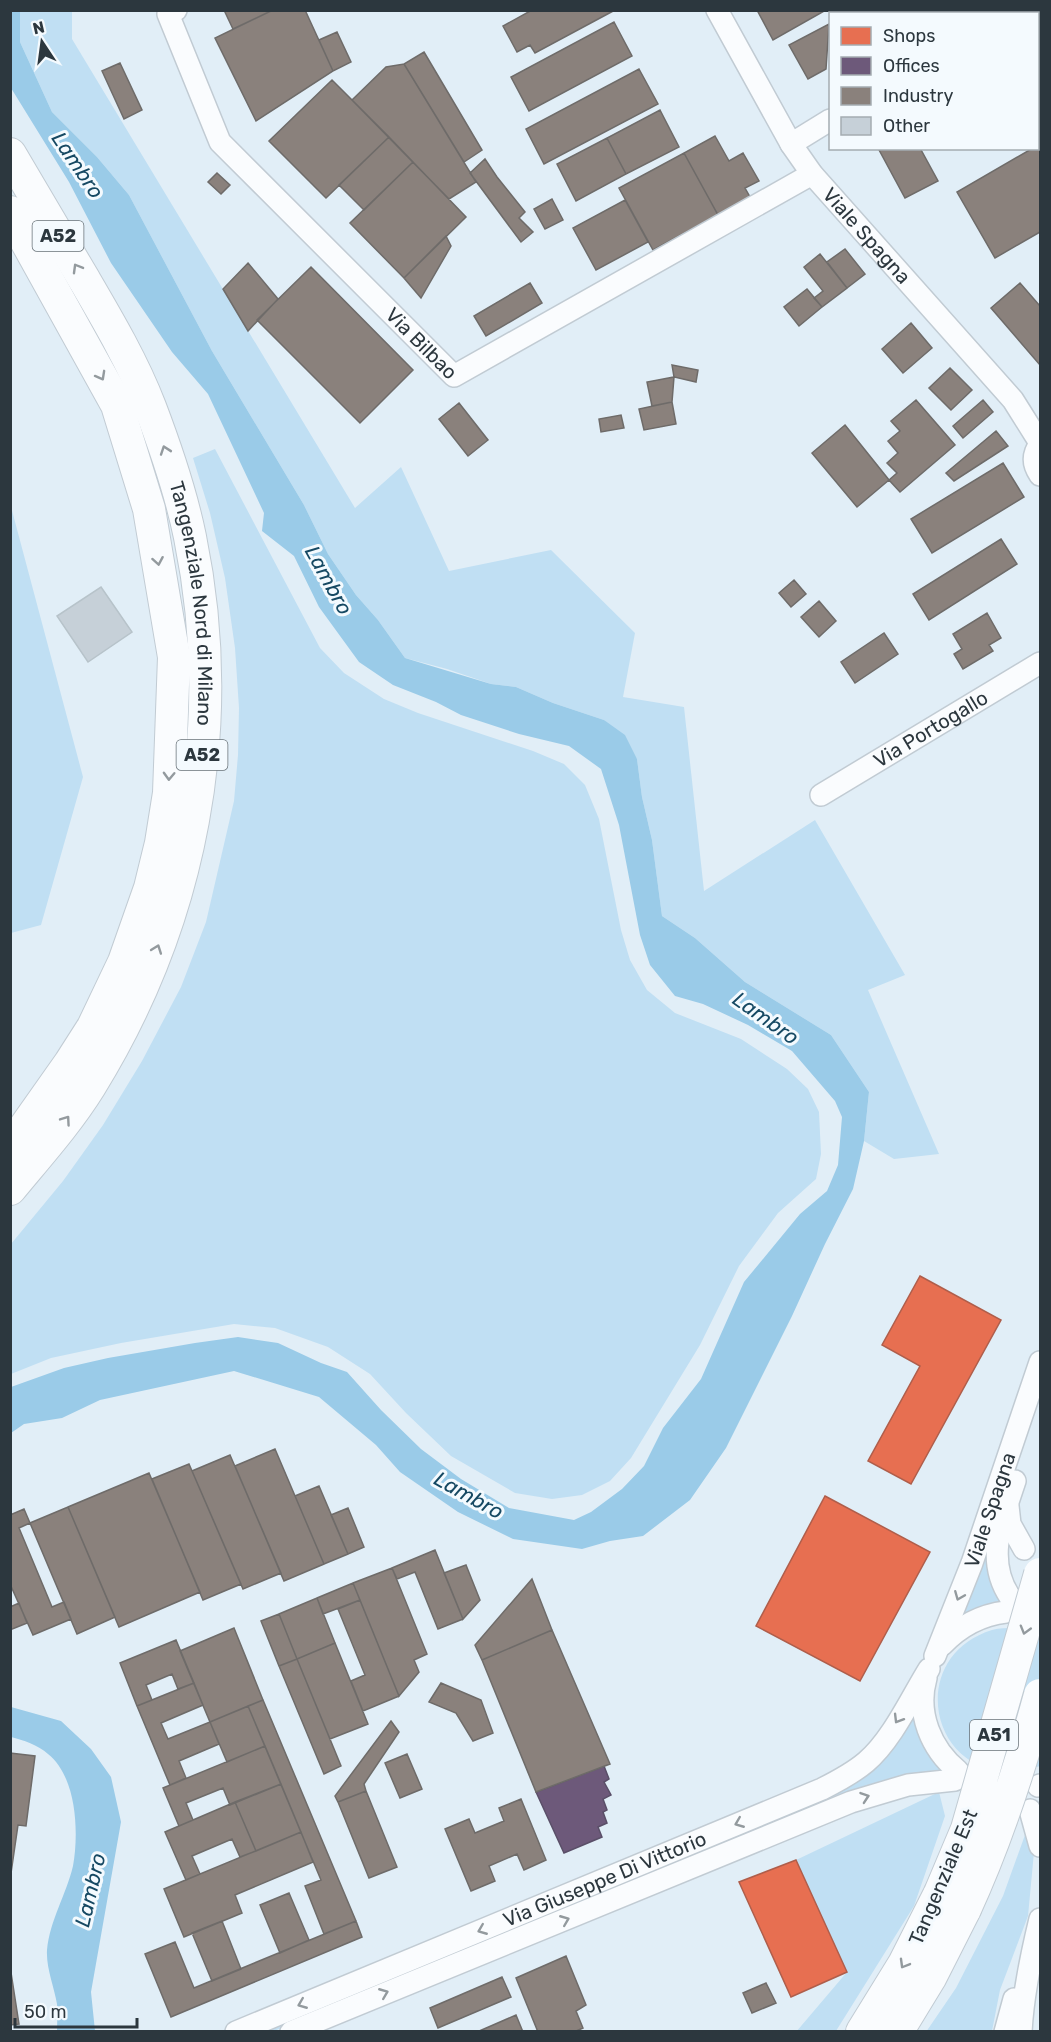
<svg xmlns="http://www.w3.org/2000/svg" width="1051" height="2042" font-family="Rubik,sans-serif">
<style>
.green{fill:#c0dff3}
.water{fill:#9acbe8}
.shops{fill:#e76f51;stroke:#af5e4b;stroke-width:1.5}
.offices{fill:#6d597a;stroke:#5a4f68;stroke-width:1.5}
.industry{fill:#8a817c;stroke:#6e6b69;stroke-width:1.5}
.building{fill:#c6d0d8;stroke:#b7c3ca;stroke-width:1.5}
.lines{fill:none;stroke-linecap:round;stroke-linejoin:round}
.minor-casing{stroke:#c1cbd3;stroke-width:24}
.highway-casing{stroke:#c1cbd3;stroke-width:34}
.minor{stroke:#fafcfe;stroke-width:21}
.highway{stroke:#fafcfe;stroke-width:32}
.highway-bridge-casing{stroke:#c1cbd3;stroke-width:34;stroke-linecap:butt}
.highway-bridge{stroke:#fafcfe;stroke-width:32}
.oneway{stroke:#939a9e}
.labels{text-anchor:middle;dominant-baseline:central;stroke-width:6;stroke-linejoin:round;paint-order:stroke}
.shield{fill:#f4fafe;stroke:#687278;stroke-width:1.5}
.shield-label{font-size:18px;font-weight:bold;fill:#2c373e}
.street-label{font-size:20px;fill:#2c373e;stroke:#f4fafe}
.water-label{font-size:21px;font-style:italic;fill:#164963;stroke:#f4fafe}
</style>
<rect width="100%" height="100%" fill="#e1eef7"/>
<path class="green" d="M20 11H72V39L355 508 401 467 449 571 551 550 635 633 623 697 684 707 704 891 815 820 905 975 868 990 939 1154 894 1159 864 1141 869 1092 831 1035 745 982 695 938 662 916 652 840 642 797 637 759 604 720 553 703 516 687 491 684 447 669 405 658 378 620 356 595 328 554 304 505 212 351 129 195 97 157 52 112 20 42Z
M215 449 320 648 344 673 384 699 418 713 533 751 564 764 585 785 599 819 621 930 630 960 647 990 675 1013 741 1039 787 1069 808 1089 819 1112 821 1154 816 1179 778 1213 739 1266 700 1345 631 1458 610 1481 582 1495 552 1499 515 1493 451 1456 406 1413 370 1374 328 1347 275 1328 234 1324 121 1343 51 1358 11 1374V1244L63 1181 103 1125 142 1061 181 987 206 922 234 801 238 755 239 708 235 648 225 578 210 513 193 458Z
M10 503 83 777 41 925 11 933Z
M990 1542C984 1568 991 1584 1004 1606L955 1623Z
M1015 1628 1040 1635V1766C934 1800 898 1659 992 1630 999 1628 1007 1628 1015 1628Z
M917 1711 949 1771 909 1774 862 1787 274 2031 261 2032 833 1795 865 1776 886 1756Z
M939 1792 945 1816 914 1906 836 2031 796 2032 847 1972 796 1860Z
M1030 1821 1034 1852 1028 1916 1000 1990 992 2031 926 2032 956 1988 1003 1896Z"/>
<path class="water" d="M11 10 20 11V42L52 112 97 157 129 195 212 351 304 505 328 554 356 595 378 620 405 658 491 684 516 687 553 703 604 720 625 735 637 759 642 797 652 840 662 916 695 938 745 982 831 1035 869 1092 864 1141 853 1189 825 1244 792 1316 726 1448 690 1500 643 1536 610 1541 582 1549 513 1539 458 1512 400 1472 376 1445 319 1397 234 1371 100 1400 62 1418 24 1424 11 1433V1387L64 1368 108 1358 195 1343 238 1337 278 1343 321 1363 347 1372 381 1410 421 1449 461 1479 509 1508 574 1520 591 1512 622 1489 644 1466 663 1428 701 1379 744 1282 800 1214 827 1191 838 1165 842 1117 835 1101 792 1051 748 1025 703 1004 675 996 650 965 640 935 619 825 601 769 569 746 519 734 461 715 436 702 393 685 359 662 319 607 294 556 262 531 264 513 208 394 172 352 111 263 69 182 11 88Z
M11 1707 61 1721 91 1749 111 1777 121 1822 91 1992 95 2031H57C57 2022 58 2013 57 2004 54 1986 46 1968 47 1950 50 1920 66 1895 73 1866 79 1833 77 1777 48 1754 38 1745 23 1740 11 1737Z"/>
<path class="shops" d="M920 1276 1001 1320 911 1484 868 1461 920 1366 882 1345Z
M825 1496 930 1552 860 1681 756 1626Z
M796 1860 847 1972 791 1997 739 1882Z"/>
<path class="offices" d="M932 10H988L983 14H927Z
M604 1766 609 1779 604 1782 611 1795 603 1799 607 1810 603 1812 607 1823 598 1827 602 1837 564 1853 536 1792Z"/>
<path class="industry" d="M224 10H273L233 29Z
M273 10H305L333 71 256 121 215 38Z
M532 10H615L535 53 530 45 517 52 503 26Z
M757 10H826L773 40Z
M614 22 632 56 529 111 511 77Z
M829 24 826 69 808 79 789 45Z
M337 32 351 62 333 71 319 40Z
M424 52 482 150 464 162 404 64Z
M120 63 142 110 124 119 102 71Z
M404 64 476 182 449 199 352 100 386 67Z
M639 69 658 104 544 164 526 129Z
M332 80 389 137 326 198 269 141Z
M660 110 679 147 626 174 607 138Z
M715 136 729 161 743 153 759 181 745 188 750 197 718 215 684 153Z
M389 137 413 162 364 210 339 185Z
M607 138 626 174 576 201 557 164Z
M1040 144V232L995 258 957 192 1033 148H1038Z
M878 148H920L938 181 905 198Z
M684 153 718 215 653 250 619 188Z
M485 159 497 177 525 212 519 218 533 232 521 242 470 173Z
M413 162 466 217 404 278 350 223Z
M217 173 230 185 221 194 208 182Z
M552 199 563 220 545 229 534 209Z
M625 200 648 242 596 270 573 228Z
M446 236 451 246 421 298 404 278Z
M845 249 865 274 847 288 827 262Z
M820 254 847 288 822 307 814 298 823 291 804 267Z
M248 263 278 299 248 331 223 289Z
M311 267 413 370 360 423 257 320Z
M530 283 542 303 486 336 474 316Z
M1020 283 1040 306V365L991 308Z
M807 289 822 307 799 326 784 307Z
M911 323 932 348 903 373 882 349Z
M672 365 698 370 696 382 674 377Z
M950 368 972 390 951 410 929 388Z
M674 377 672 402 652 406 647 382Z
M916 400 955 445 900 492 889 480 897 473 887 463 898 453 888 441 900 431 891 421Z
M983 400 993 412 963 438 953 426Z
M672 402 676 424 644 430 639 409Z
M459 403 488 440 468 456 439 419Z
M621 415 624 428 601 432 599 419Z
M845 425 889 480 857 507 812 453Z
M996 431 1008 446 954 481 946 473Z
M1003 463 1024 497 932 553 911 519Z
M1001 539 1017 564 929 620 913 594Z
M794 580 806 594 791 607 779 593Z
M819 601 836 621 819 637 801 617Z
M987 613 1001 638 989 645 993 651 963 669 954 654 962 649 953 634Z
M884 633 898 654 855 683 841 662Z
M275 1449 324 1564 284 1581 235 1466Z
M230 1455 281 1573 243 1589 192 1471Z
M189 1464 241 1584 203 1600 152 1479Z
M149 1473 200 1592 119 1627 68 1507Z
M319 1486 348 1554 324 1564 295 1496Z
M68 1507 115 1617 77 1634 30 1523Z
M348 1508 364 1547 348 1554 331 1515Z
M24 1509 30 1523 19 1528 52 1607 64 1602 71 1619 33 1635 10 1584V1515Z
M435 1550 463 1619 438 1629 415 1572 397 1579 392 1568Z
M466 1565 480 1600 463 1619 444 1573Z
M392 1568 427 1654 414 1660 419 1672 399 1696 353 1583Z
M532 1579 552 1630 482 1660 475 1645Z
M353 1583 360 1600 323 1614 317 1598Z
M317 1598 335 1643 297 1659 279 1614Z
M360 1600 399 1696 363 1711 351 1681 365 1675 338 1609Z
M19 1603 27 1623 10 1630V1607Z
M279 1614 297 1659 279 1666 261 1621Z
M234 1628 263 1700 210 1722 180 1651Z
M552 1630 610 1764 536 1792 482 1660Z
M176 1640 194 1683 178 1689 172 1674 146 1685 152 1700 137 1706 120 1663Z
M335 1643 368 1724 330 1739 297 1659Z
M297 1659 341 1766 324 1774 279 1666Z
M194 1683 203 1705 161 1723 168 1739 210 1722 219 1744 179 1761 186 1778 170 1785 137 1706Z
M441 1683 481 1700 493 1733 473 1741 456 1713 429 1702Z
M263 1700 356 1921 324 1934 305 1886 321 1880 248 1706Z
M248 1706 265 1746 227 1762 210 1722Z
M391 1721 399 1732 364 1784 366 1791 338 1802 335 1796Z
M265 1746 281 1784 230 1805 223 1788 186 1803 193 1820 179 1826 163 1788Z
M10 1753 35 1756 26 1826 18 1825 10 1880Z
M407 1754 422 1789 400 1798 385 1763Z
M281 1784 301 1832 256 1851 235 1802Z
M366 1791 397 1867 369 1878 338 1802Z
M521 1799 546 1860 524 1870 517 1854 489 1866 495 1881 471 1891 445 1829 469 1819 475 1833 504 1821 499 1808Z
M235 1802 256 1851 240 1857 232 1839 192 1856 200 1874 186 1880 165 1832Z
M301 1832 313 1862 235 1895 242 1913 184 1937 164 1889Z
M289 1893 309 1940 280 1953 260 1905Z
M222 1921 241 1969 212 1981 192 1933Z
M356 1921 362 1937 171 2017 145 1954 175 1942 194 1988Z
M566 1956 586 2005 576 2011 583 2028 574 2032H538L516 1978Z
M10 1966 19 2024 10 2025Z
M502 1977 511 1997 438 2028 430 2008Z
M766 1983 776 2003 752 2013 743 1993Z
M516 2015 523 2032H477Z"/>
<path class="building" d="M101 587 132 632 88 662 57 616Z"/>
<g class="lines">
<defs>
<g id="minor">
<path id="s1" d="M176 10 168 14 220 142 454 376 812 174"/>
<path id="s2" d="M717 10 791 144 812 174 1013 400 1040 443"/>
<path d="M1017 14 1022 10"/>
<path d="M791 144 830 120"/>
<path d="M1040 444C1032 455 1033 465 1040 475"/>
<path id="s3" d="M821 795 1040 663"/>
<path d="M1008 1506 1010 1524 1024 1549"/>
<path d="M1010 1597C985 1560 1002 1520 1015 1481"/>
<path d="M942 1645C960 1626 980 1615 1006 1612"/>
<path id="s4" d="M935 1656 972 1563 1040 1362"/>
<path d="M926 1678C916 1713 931 1749 958 1771"/>
<path d="M1038 1786 1040 1785"/>
<path d="M1030 1810 1040 1846"/>
<path id="s5" d="M236 2032 822 1789C838 1781 853 1773 866 1762 892 1740 911 1698 929 1669"/>
<path d="M291 2032 851 1802 908 1785 955 1780"/>
<path d="M1005 2032 1014 1999"/>
<path d="M1021 2032C1023 1993 1031 1956 1040 1919"/>
</g>
<g id="highway">
<path id="s6" d="M10 154C35 197 60 239 85 281 109 322 133 363 150 407 166 449 181 493 190 537 229 727 192 921 90 1086 67 1123 38 1155 10 1189"/>
<path d="M10 212 117 405 149 509 174 657 169 793 161 843 150 888 124 962 93 1027 70 1063 10 1148"/>
<path d="M862 2032 904 1964 940 1893"/>
<path d="M897 2032 930 1978 965 1909"/>
</g>
</defs>
<use href="#minor" class="minor-casing"/>
<use href="#highway" class="highway-casing"/>
<use href="#minor" class="minor"/>
<use href="#highway" class="highway"/>
<defs>
<path id="highway-bridge" d="M940 1893 967 1829 1040 1574
M965 1909C997 1840 1020 1768 1040 1695"/>
</defs>
<use href="#highway-bridge" class="highway-bridge-casing"/>
<use href="#highway-bridge" class="highway-bridge"/>
</g>
<defs><path id="oneway-chevron" d="M-2-3.5L2.5 0L-2 3.5" fill="none" stroke-width="1.6" stroke-linecap="round" stroke-linejoin="round" transform="scale(1.5)"/></defs>
<g class="oneway">
<use href="#oneway-chevron" transform="translate(77 268) rotate(-120)"/>
<use href="#oneway-chevron" transform="translate(101 376) rotate(61)"/>
<use href="#oneway-chevron" transform="translate(165 450) rotate(-109)"/>
<use href="#oneway-chevron" transform="translate(158 561) rotate(80)"/>
<use href="#oneway-chevron" transform="translate(169 776) rotate(92)"/>
<use href="#oneway-chevron" transform="translate(157 949) rotate(-70)"/>
<use href="#oneway-chevron" transform="translate(66 1120) rotate(-55)"/>
<use href="#oneway-chevron" transform="translate(959 1596) rotate(112)"/>
<use href="#oneway-chevron" transform="translate(1025 1630) rotate(106)"/>
<use href="#oneway-chevron" transform="translate(898 1719) rotate(121)"/>
<use href="#oneway-chevron" transform="translate(865 1797) rotate(-19)"/>
<use href="#oneway-chevron" transform="translate(739 1823) rotate(158)"/>
<use href="#oneway-chevron" transform="translate(565 1920) rotate(-22)"/>
<use href="#oneway-chevron" transform="translate(482 1930) rotate(158)"/>
<use href="#oneway-chevron" transform="translate(904 1964) rotate(120)"/>
<use href="#oneway-chevron" transform="translate(384 1993) rotate(-22)"/>
<use href="#oneway-chevron" transform="translate(302 2004) rotate(158)"/>
</g>
<g class="labels">
<g class="shield">
<rect x="32.5" y="221" width="51" height="30" rx="4.5"/>
<rect x="176.5" y="740" width="51" height="30" rx="4.5"/>
<rect x="970" y="1720" width="48" height="30" rx="4.5"/>
</g>
<g class="shield-label">
<text x="58" y="236">A52</text>
<text x="202" y="755">A52</text>
<text x="994" y="1735">A51</text>
</g>
<g class="street-label">
<text stroke="none"><textPath href="#s2" startOffset="272">Viale Spagna</textPath></text>
<text stroke="none"><textPath href="#s1" startOffset="432">Via Bilbao</textPath></text>
<text stroke="none"><textPath href="#s6" startOffset="492">Tangenziale Nord di Milano</textPath></text>
<text stroke="none"><textPath href="#s3" startOffset="128">Via Portogallo</textPath></text>
<text stroke="none"><textPath href="#s4" startOffset="156">Viale Spagna</textPath></text>
<text transform="translate(943 1877) rotate(-67)">Tangenziale Est</text>
<text stroke="none"><textPath href="#s5" startOffset="399">Via Giuseppe Di Vittorio</textPath></text>
</g>
<g class="water-label">
<text transform="translate(78 165) rotate(56)">Lambro</text>
<text transform="translate(329 580) rotate(61)">Lambro</text>
<text transform="translate(766 1018) rotate(35)">Lambro</text>
<text transform="translate(469 1495) rotate(29)">Lambro</text>
<text transform="translate(90 1890) rotate(-77)">Lambro</text>
</g>
</g>
<rect width="1051" height="2042" fill="none" stroke="#2c373e" stroke-width="24"/>
<rect x="829" y="12" width="210" height="138" fill="#f4fafe" stroke="#a4acb1" stroke-width="1.5"/>
<rect x="841" y="27" width="30" height="18" fill="#e76f51" stroke="#a4acb1" stroke-width="1.5"/>
<text x="883" y="42" font-size="18" fill="#2c373e">Shops</text>
<rect x="841" y="57" width="30" height="18" fill="#6d597a" stroke="#a4acb1" stroke-width="1.5"/>
<text x="883" y="72" font-size="18" fill="#2c373e">Offices</text>
<rect x="841" y="87" width="30" height="18" fill="#8a817c" stroke="#a4acb1" stroke-width="1.5"/>
<text x="883" y="102" font-size="18" fill="#2c373e">Industry</text>
<rect x="841" y="117" width="30" height="18" fill="#c6d0d8" stroke="#a4acb1" stroke-width="1.5"/>
<text x="883" y="132" font-size="18" fill="#2c373e">Other</text>
<g transform="translate(42 42) rotate(347)" stroke="#f4fafe" stroke-width="4.5" paint-order="stroke">
<path d="M0-4.5L10 22L0 15L-10 22Z" fill="#2c373e"/>
<text y="-9" font-size="16" font-weight="bold" text-anchor="middle" fill="#2c373e">N</text>
</g>
<path d="M15 2018v9h122v-9" fill="none" stroke="#2c373e" stroke-width="3"/>
<text x="24" y="2018" font-size="18" fill="#2c373e" stroke="#f4fafe" stroke-width="4.5" paint-order="stroke">50 m</text>
</svg>
